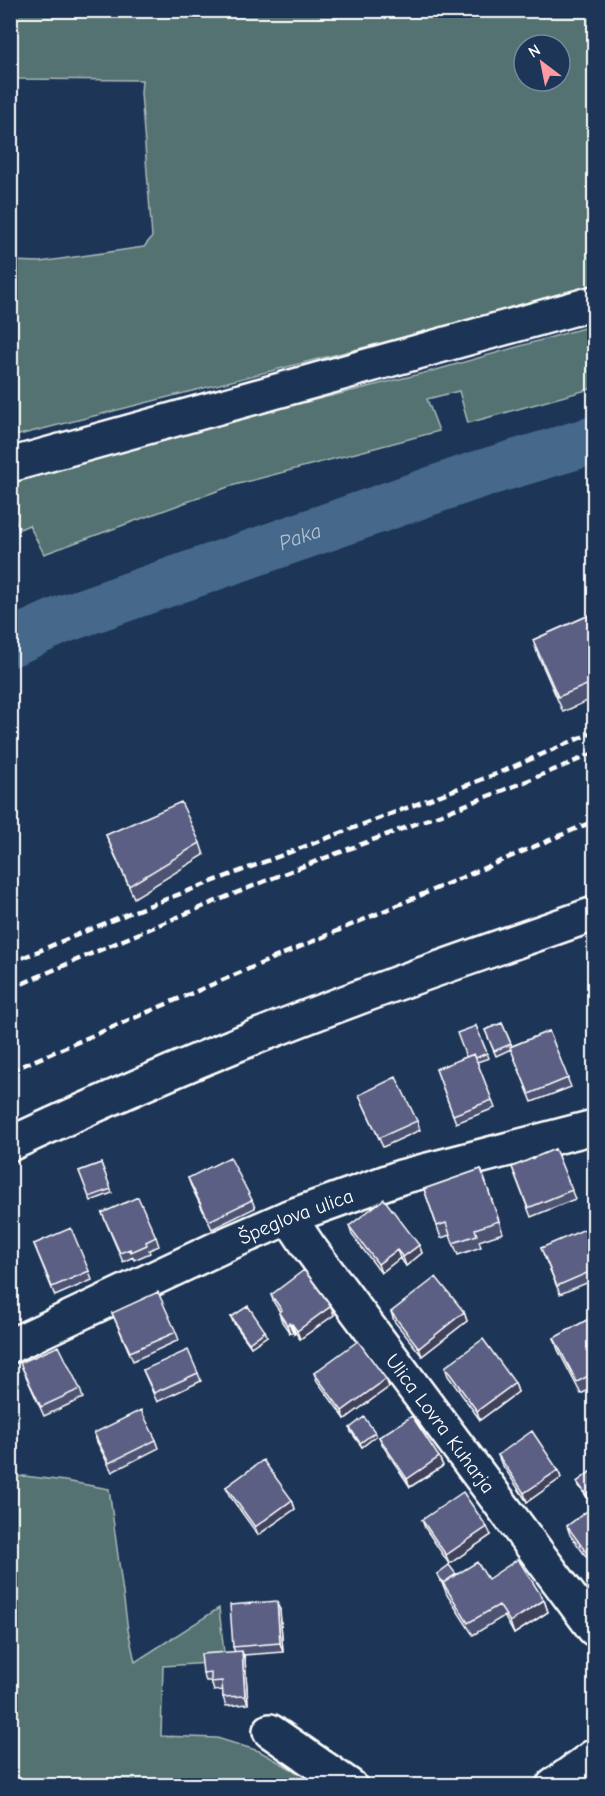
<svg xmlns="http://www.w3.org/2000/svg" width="605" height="1796" font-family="'Comic Neue',sans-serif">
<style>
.green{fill:#537271;stroke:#a9b8b8;stroke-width:1.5;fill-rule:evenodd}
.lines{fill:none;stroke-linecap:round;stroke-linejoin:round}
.river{stroke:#44678b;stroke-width:48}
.minor-casing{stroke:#fff;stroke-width:38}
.major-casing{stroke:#fff;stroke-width:38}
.minor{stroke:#1d3557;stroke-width:33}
.major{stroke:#1d3557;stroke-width:33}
.rail{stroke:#fff;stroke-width:4.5;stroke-dasharray:9 4.5;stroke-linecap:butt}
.wall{fill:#4e5272;stroke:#fff;stroke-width:1.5}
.shaded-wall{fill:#40425c;stroke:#fff;stroke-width:1.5}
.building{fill:#5b5f84;stroke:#fff;stroke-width:1.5}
.labels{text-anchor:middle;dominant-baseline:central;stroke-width:5;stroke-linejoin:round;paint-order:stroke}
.street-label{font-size:20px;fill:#fff;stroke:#1d3557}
.water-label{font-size:21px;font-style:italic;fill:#b4c2d1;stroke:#1d3557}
</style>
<rect width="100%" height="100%" fill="#1d3557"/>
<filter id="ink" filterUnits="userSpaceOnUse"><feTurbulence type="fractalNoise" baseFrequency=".0167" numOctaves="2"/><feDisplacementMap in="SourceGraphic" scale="12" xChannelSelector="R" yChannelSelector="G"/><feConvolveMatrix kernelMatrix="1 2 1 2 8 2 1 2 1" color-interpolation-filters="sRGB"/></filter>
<g filter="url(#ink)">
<path class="green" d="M10 11H594V289L11 437V261L40 262 144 247 152 237 141 93 142 80 11 79ZM524 45H560V81H524Z
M594 325V388L468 423 459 391 427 399 439 431 231 486 44 554 29 525 20 529 11 513V483L250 416 436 370Z
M24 1476 65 1481 109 1489 128 1630 135 1662 219 1608 225 1662 163 1666 161 1736 217 1738 259 1751 320 1785H11L10 1478Z"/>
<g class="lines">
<path class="river" id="s1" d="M10 643 64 619 474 476 594 440"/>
<defs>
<g id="minor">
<path d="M10 465 594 303"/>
<path id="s2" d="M289 1217 309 1247 594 1629"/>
<path id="s3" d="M10 1346 229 1243 289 1217 401 1177 594 1127"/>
<path d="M270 1731 350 1786"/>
<path d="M553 1786 594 1756"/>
</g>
<path id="major" d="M10 1144C90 1107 171 1071 253 1038 365 993 480 954 594 914"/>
</defs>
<use href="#minor" class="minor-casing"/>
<use href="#major" class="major-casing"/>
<use href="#minor" class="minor"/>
<use href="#major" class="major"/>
<path class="rail" d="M10 963 127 914 496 774 594 732
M10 989C99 950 188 912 278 876 383 835 490 798 594 753
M10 1071 594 821"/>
</g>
<path class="wall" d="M594 613V698L563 712 538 655 533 640Z
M106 835 200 843 204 855 134 898 111 847Z
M502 1023 512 1046 549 1031 571 1087 532 1102 511 1049 496 1056 485 1030Z
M476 1026 489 1058 477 1062 495 1108 456 1123 436 1069 466 1057Z
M359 1095 417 1121 420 1130 383 1147Z
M555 1149 575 1199 531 1217 512 1167Z
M101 1163 112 1193 91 1201 79 1171Z
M481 1169 503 1233 479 1241 481 1247 458 1255 450 1235 441 1238 424 1189Z
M188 1178 252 1200 255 1208 212 1229 191 1186Z
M102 1213 156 1237 159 1246 149 1250 150 1253 134 1260 133 1257 123 1262Z
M349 1226 419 1245 422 1253 406 1266 400 1258 381 1273 352 1235Z
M34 1244 89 1271 92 1280 55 1296Z
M541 1248 594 1251V1280L560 1294Z
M271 1295 334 1315 300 1339 295 1332 294 1334 293 1332 290 1333 282 1322 279 1313 280 1312 274 1303Z
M391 1312H464L467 1321 422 1356 394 1321Z
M112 1313 176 1332 179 1340 133 1361Z
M594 1316V1387L581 1394 558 1350 554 1338Z
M231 1317 265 1331 267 1336 251 1347 233 1322Z
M20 1363 80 1389 83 1398 44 1416Z
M445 1367 515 1383 518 1392 480 1420 448 1376Z
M143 1370 198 1373 201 1381 157 1402Z
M314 1373 386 1379 389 1387 345 1419 317 1381Z
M350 1428 375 1432 376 1436 362 1447 351 1432Z
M94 1433 156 1440 159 1448 112 1472 97 1442Z
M379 1437 439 1457 443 1466 410 1487 383 1446Z
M10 1448H15L17 1452 18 1471 10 1472Z
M498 1455 558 1470 561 1478 527 1502 501 1463Z
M594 1469 590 1502 579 1486 577 1482Z
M226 1487 292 1500 295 1509 258 1535 229 1495Z
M594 1506V1567L570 1535 567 1526Z
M422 1520 491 1535 449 1564 425 1528Z
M437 1574H456L488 1579 544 1600 548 1612 514 1634 504 1616 473 1635 447 1595 444 1587 439 1578Z
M280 1610 283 1652 244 1655 245 1660 248 1704 226 1706 223 1697V1690L214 1691 211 1681H206L203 1673 235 1652 233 1647Z"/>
<path class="shaded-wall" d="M419 1245 422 1253 406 1266 403 1257Z
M397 1250 400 1258 381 1273 378 1264Z
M331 1306 334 1315 300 1339 297 1331Z
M464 1312 467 1321 422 1356 419 1348Z
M289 1323 293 1332 290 1333 287 1325Z
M292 1324 295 1332 294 1334 291 1325Z
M265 1331 267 1336 251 1347 249 1343Z
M386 1379 389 1387 345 1419 342 1411Z
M515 1383 518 1392 480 1420 477 1411Z
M375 1432 376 1436 362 1447 360 1443Z
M15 1448 17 1452 18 1471 17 1467Z
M439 1457 443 1466 410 1487 407 1479Z
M558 1470 561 1478 527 1502 524 1493Z
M594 1493V1499L590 1502 588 1497Z
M292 1500 295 1509 258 1535 255 1527Z
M487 1527 491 1535 449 1564 446 1555Z
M544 1600 548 1612 514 1634 510 1622Z
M277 1601 280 1610 283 1652 280 1643Z
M242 1651 245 1660 248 1704 245 1696Z"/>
<path class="building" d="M594 613V682L558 697 533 640Z
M181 802 200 843 129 886 106 835Z
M502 1023 511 1044 494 1051 485 1030Z
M476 1026 487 1053 476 1058 474 1054 466 1057 457 1033Z
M549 1031 568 1078 529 1094 510 1047Z
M474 1054 492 1100 453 1115 436 1069Z
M396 1077 417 1121 379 1138 359 1095Z
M555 1149 572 1190 528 1208 512 1167Z
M230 1157 252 1200 209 1221 188 1178Z
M101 1163 111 1189 89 1197 79 1171Z
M481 1169 499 1221 475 1229 477 1235 453 1243 446 1223 437 1226 424 1189Z
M138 1197 156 1237 146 1242 147 1245 131 1252 130 1249 120 1253 102 1213Z
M384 1199 419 1245 403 1257 397 1250 378 1264 349 1226Z
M71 1228 89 1271 52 1287 34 1244Z
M585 1229 594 1251V1270L557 1286 541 1248Z
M304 1270 331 1306 297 1331 292 1324 291 1325 289 1323 287 1325 279 1313 282 1310 271 1295Z
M436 1277 464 1312 419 1348 391 1312Z
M158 1292 176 1332 130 1352 112 1313Z
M248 1306 265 1331 249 1343 231 1317Z
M594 1316V1373L577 1382 554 1338Z
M483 1339 515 1383 477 1411 445 1367Z
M358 1341 386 1379 342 1411 314 1373Z
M59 1346 80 1389 41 1407 20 1363Z
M188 1350 198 1373 154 1393 143 1370Z
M141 1410 156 1440 109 1463 94 1433Z
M412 1416 439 1457 407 1479 379 1437Z
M364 1417 375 1432 360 1443 350 1428Z
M532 1431 558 1470 524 1493 498 1455Z
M10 1448H15L17 1467H10Z
M263 1460 292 1500 255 1527 226 1487Z
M594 1469V1493L588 1497 577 1482Z
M463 1492 487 1527 446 1555 422 1520Z
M594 1506V1563L567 1526Z
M518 1559 544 1600 510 1622 499 1605 468 1623 443 1583 477 1562 488 1579Z
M449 1565 456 1574 443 1583 437 1574Z
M277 1601 280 1643 233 1647 230 1605Z
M242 1651 245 1696 223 1697 222 1681 211 1682V1672L203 1673 201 1654Z"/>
</g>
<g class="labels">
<g class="street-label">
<text stroke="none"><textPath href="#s3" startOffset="314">Špeglova ulica</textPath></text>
<text stroke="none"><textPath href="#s2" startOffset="256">Ulica Lovra Kuharja</textPath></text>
</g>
<g class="water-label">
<text stroke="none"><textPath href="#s1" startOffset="309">Paka</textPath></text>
</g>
</g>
<rect width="605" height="1796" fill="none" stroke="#1d3557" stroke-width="36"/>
<rect x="18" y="18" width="569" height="1760" fill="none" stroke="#fff" stroke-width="2" filter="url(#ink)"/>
<g transform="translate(542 63) rotate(328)"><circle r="28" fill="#1d3557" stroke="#77869a" stroke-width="1.5"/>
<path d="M0-4.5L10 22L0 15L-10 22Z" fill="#ff9aa2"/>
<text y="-9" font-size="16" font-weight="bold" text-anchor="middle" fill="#ffffff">N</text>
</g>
</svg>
